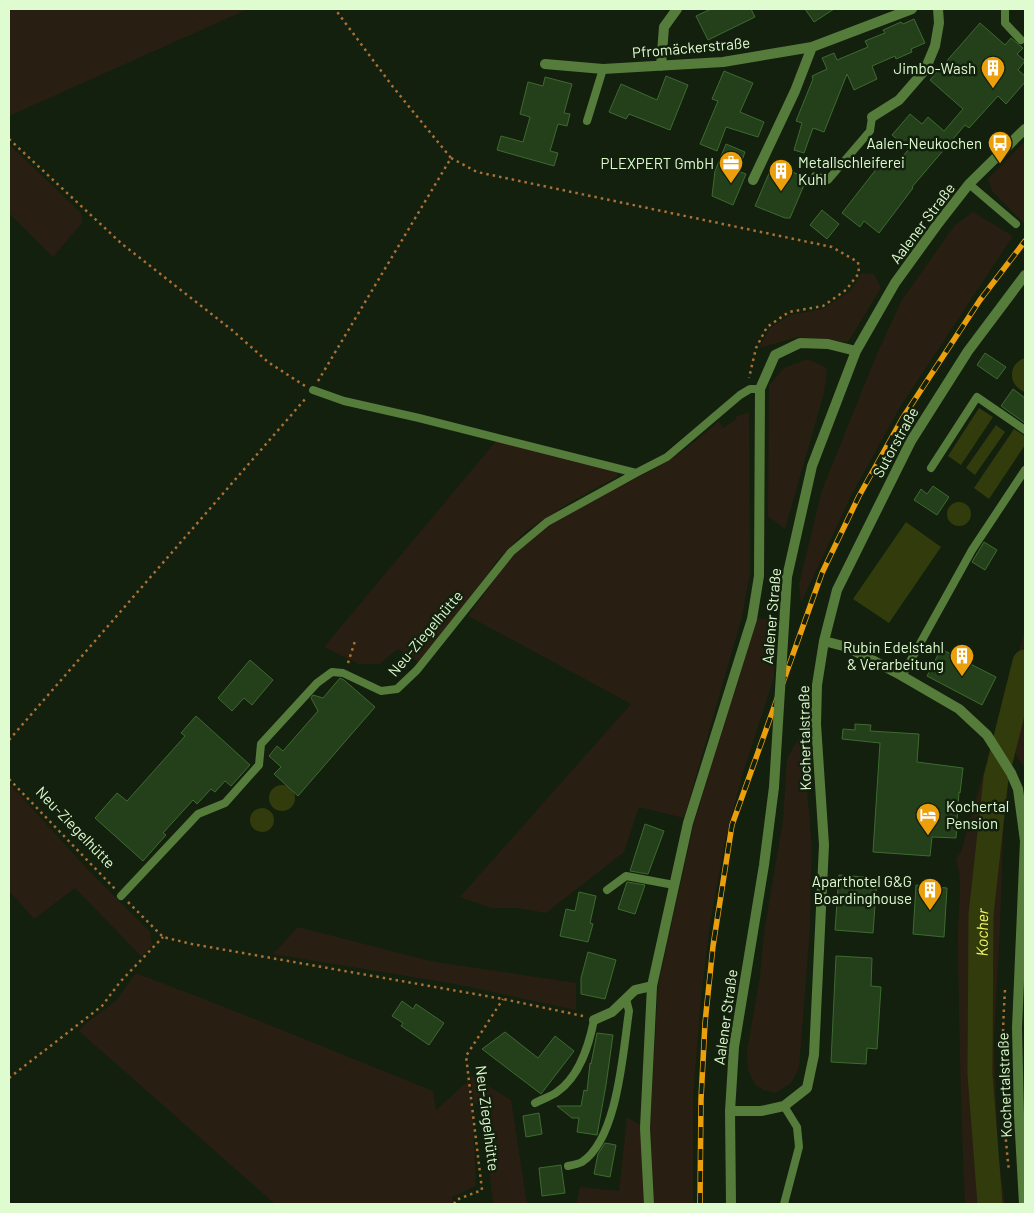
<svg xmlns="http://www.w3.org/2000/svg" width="1034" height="1213" font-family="Barlow,sans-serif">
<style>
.green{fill:#291e12}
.water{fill:#323b0c}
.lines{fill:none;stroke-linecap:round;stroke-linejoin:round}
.river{stroke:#323b0c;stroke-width:25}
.building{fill:#24401b;stroke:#3d6a2f}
.path{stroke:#ab7035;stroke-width:2.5;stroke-dasharray:2.5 4;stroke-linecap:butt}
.service{stroke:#567c3c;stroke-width:8}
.minor{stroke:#567c3c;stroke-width:10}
.tertiary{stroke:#567c3c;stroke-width:10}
.rail-casing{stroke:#eb9f0d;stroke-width:5.5}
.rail{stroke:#13200e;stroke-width:4;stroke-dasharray:11;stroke-linecap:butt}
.tertiary-bridge{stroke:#567c3c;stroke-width:10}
.labels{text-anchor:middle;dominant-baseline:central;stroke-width:5;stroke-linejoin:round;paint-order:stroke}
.street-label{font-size:15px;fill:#defcd0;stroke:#13200e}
.poi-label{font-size:15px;fill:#defcd0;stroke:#13200e;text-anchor:end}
.water-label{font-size:16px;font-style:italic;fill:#f3f664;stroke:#13200e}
</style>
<rect width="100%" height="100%" fill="#13200e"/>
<path class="green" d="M9 9H248L9 116Z
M1025 141V221L1024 223 992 191 988 179Z
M9 144 81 213 82 223 53 257 9 213Z
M973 212 1013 236 900 407 852 494 801 603 799 584 822 490 874 361 901 301 955 225Z
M862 273 874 274 881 288 848 342 798 337 759 348 770 328 790 315 823 309 850 291Z
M807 359 823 366 827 370 824 393 785 529 768 516 769 385 784 368Z
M749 412 750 573 742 617 684 818 639 807 624 852 546 913 517 908H491L460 897 631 704 468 616C490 587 510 553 539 531 574 506 616 490 654 469 678 456 698 439 719 421L723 428 737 419 735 417Z
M497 440 618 471 617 477 569 503 526 531 497 561 474 593 418 662 406 653 397 649 380 664H359L324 647Z
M757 618 777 621 774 677 742 776 725 841 710 924 701 998 693 1097V1204H654L650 1127 658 986 694 823Z
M1025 628V769L1000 729Z
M802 733 812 847 810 927 802 1030 799 1068 791 1083 776 1093 763 1090 755 1084 748 1070 747 1051 760 976 765 926 783 820 787 758Z
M986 764 992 773 1004 808 1000 926 994 1040 998 1155 1005 1204H965C961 1117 959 1029 958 942 957 918 964 880 956 859L961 852Z
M9 783 89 871 150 932 152 945 142 957 75 888 34 919 9 891Z
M298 927 430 961 576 983V1010L455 984 273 954Z
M136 973 232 1010 433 1091 436 1110 468 1081 473 1120 476 1186 452 1197 453 1204H275L79 1031 85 1024 116 1001Z
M470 1075 511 1100 527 1204H493L482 1104H474Z
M627 1117 645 1128 651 1204H576L580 1187 619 1191Z"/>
<path class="water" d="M1025 358V392C1008 386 1007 364 1025 358Z
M979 408 993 417 961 465 948 456Z
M996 425 1005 432 975 475 966 468Z
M1014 429 1025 436V445L989 499 974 488Z
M947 514a12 12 0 1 1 24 0a12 12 0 1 1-24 0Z
M906 522 941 547 889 623 853 599Z
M269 798a13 13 0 1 1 26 0a13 13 0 1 1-26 0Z
M250 820a12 12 0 1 1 24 0a12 12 0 1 1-24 0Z"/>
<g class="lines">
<path class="river" id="s1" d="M990 1204 980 1074 981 915 996 778 1025 662"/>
</g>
<path class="building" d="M711 9H751L755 17 708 40 696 16Z
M805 9H834L814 22Z
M914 19 925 43 911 49 912 52 896 59 895 56 872 66 877 79 854 90 847 74 824 132 813 128 804 153 794 150 802 123 796 121 813 79 812 76 827 69 822 58 834 53 837 60 868 47 865 41 885 33 883 30 901 22 903 24Z
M980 23 1005 45 1011 38 1023 48 1017 54 1025 61 1018 70 1025 76V82L1006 104 998 96 969 128 965 125 912 187 913 188 879 233 864 221 860 227 842 213 881 163 891 170 909 149 892 135 910 114 922 124 928 117 944 131 963 109 930 80Z
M724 71 753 83 740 112 764 122 758 137 726 127 717 151 700 144 718 101 712 99Z
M666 76 688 85 670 130 629 114 626 119 609 112 621 84 657 100Z
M545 77 572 84 564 113 570 114 567 126 558 124 550 151 558 153 554 166 497 150 501 136 523 142 530 117 520 114 528 82 543 86Z
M726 144 745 152 738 171 746 174 733 205 712 196 715 171Z
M773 164 807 178 790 218H785L755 206Z
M822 210 839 224 827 239 810 225Z
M985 353 1006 367 997 379 977 365Z
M1013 389 1025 398V423L1001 406Z
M933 486 949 497 937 515 914 500 921 489 927 494Z
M984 542 997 550 985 570 972 562Z
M941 649 996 677 982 705 927 676Z
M250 660 273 680 252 705 244 698 232 711 218 698Z
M340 678 344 680 375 707 298 796 274 774 281 767 269 756 277 746 283 751 318 711 311 698 313 695 323 698Z
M196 716 250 765 231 786 225 781 215 792 211 789 197 804 193 800 163 833 166 835 143 861 95 818 117 793 127 801 185 736 181 733Z
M855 724 871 725 870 731 919 734 917 762 963 768 960 793 959 792 956 838 932 837 930 856 873 852 880 743 842 739 843 729 855 730Z
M645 824 664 831 648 874 630 871Z
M839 875 877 878 873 933 835 930Z
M627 882 645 885 635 914 618 909Z
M916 885 947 888 944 937 913 934Z
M579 892 596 896 590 923 593 924 588 942 560 936 566 909 575 911Z
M588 952 616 960 605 999 581 994V978Z
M836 956 872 958 871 986 881 987 877 1049 867 1048 866 1064 831 1062Z
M402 1001 413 1009 416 1004 444 1023 429 1045 401 1026 403 1023 392 1016Z
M505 1032 538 1058 555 1036 574 1051 541 1094 482 1049Z
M597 1033 613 1035 606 1085 597 1135 577 1132 579 1118H572L557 1106H581L584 1090 587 1091 590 1063 591 1064Z
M539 1113 542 1134 526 1137 523 1116Z
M605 1143 616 1145 610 1177 594 1174 598 1154Z
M561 1165 565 1193 542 1196 539 1168Z"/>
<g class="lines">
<path class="path" d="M9 139 122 244 232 330 268 362 305 386
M451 158 477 172 832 247 858 262 859 273 846 290 823 306 789 312 767 327 756 348 749 378
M318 381 451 158 393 87 335 9
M348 663 355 641
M9 740 306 398
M9 779 115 889
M128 902 163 937 192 944 503 999 583 1016
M1005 990C1001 1051 1002 1111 1009 1171
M9 1078 102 1006 120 982 163 937
M454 1204 456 1200 482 1190 466 1056 503 999"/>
<path class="service" d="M1005 9V23L1021 40
M587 121 603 69
M815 176 828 180 870 131 872 117
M969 184 1016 224
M313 390 344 401 419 418 636 473 667 457 740 395 750 389H760
M931 468 977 397 1025 430
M902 676 972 550 1025 470
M607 890 626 876 674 885
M121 896 198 814 225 803 259 765 261 744 317 683 332 672 343 673 381 691 397 689 417 670 511 552 547 522 636 473
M535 1103C542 1099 550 1097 557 1092 580 1076 589 1045 594 1020
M784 1106 797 1127 799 1147 784 1204
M568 1166C573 1165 578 1164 582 1162 618 1138 623 1051 629 1011L626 999"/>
<path class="minor" d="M545 64 603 69 723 62 812 47 912 9
M661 66 664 27 677 9
M872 117 899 100 925 70 935 46 939 23 938 9
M753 180 795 91 812 47
M824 641 847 647 897 673 959 709 987 735 1011 773 1018 789 1025 841 1017 1028 1019 1115 1024 1204
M594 1020 612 1012 635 990 652 986
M730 1111H761L784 1106 807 1088 814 1055 824 845 816 724 817 685 824 641 837 590 911 441 968 351 1025 275"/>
<path class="tertiary" d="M787 577 812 466 856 351 895 283 937 225 969 184 1025 129
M649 1204 645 1128 652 986 688 823 752 619 759 576 760 389 775 355 800 343 828 344 856 351
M731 1204 730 1111 734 1047 764 865 774 787"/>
<defs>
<path id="rail" d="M700 1204 701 1099 705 1023 713 946 732 825 822 573 859 496 902 419 980 300 1025 241"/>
</defs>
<use href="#rail" class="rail-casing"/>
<use href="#rail" class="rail"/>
<path class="tertiary-bridge" d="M774 787 787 577"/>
</g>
<defs>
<symbol id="building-pin" viewBox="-11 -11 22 30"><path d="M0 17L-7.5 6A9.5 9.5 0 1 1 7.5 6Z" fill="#eb9f0d" stroke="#13200e"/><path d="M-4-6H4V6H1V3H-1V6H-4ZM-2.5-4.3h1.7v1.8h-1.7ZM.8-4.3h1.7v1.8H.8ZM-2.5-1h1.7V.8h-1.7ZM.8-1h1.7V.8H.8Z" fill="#fff"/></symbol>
<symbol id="bus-pin" viewBox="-11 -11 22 30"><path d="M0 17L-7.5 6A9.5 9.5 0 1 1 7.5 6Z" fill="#eb9f0d" stroke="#13200e"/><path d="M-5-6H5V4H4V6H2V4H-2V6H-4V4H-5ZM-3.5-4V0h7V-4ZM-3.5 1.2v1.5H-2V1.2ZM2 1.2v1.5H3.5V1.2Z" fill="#fff"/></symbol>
<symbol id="office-pin" viewBox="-11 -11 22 30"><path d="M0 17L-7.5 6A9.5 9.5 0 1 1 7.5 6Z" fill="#eb9f0d" stroke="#13200e"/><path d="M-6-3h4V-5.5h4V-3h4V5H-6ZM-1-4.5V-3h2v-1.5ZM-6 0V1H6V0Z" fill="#fff"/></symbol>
<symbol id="hotel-pin" viewBox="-11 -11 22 30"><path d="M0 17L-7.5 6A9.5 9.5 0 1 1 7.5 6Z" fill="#eb9f0d" stroke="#13200e"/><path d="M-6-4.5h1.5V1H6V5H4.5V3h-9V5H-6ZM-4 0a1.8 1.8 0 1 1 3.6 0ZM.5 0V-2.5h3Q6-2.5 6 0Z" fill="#fff"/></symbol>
</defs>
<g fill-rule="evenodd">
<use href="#building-pin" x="979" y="54" width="28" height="38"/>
<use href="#bus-pin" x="986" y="129" width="28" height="38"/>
<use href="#office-pin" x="717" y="149" width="28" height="38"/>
<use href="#building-pin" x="767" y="157" width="28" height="38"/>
<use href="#building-pin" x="948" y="642" width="28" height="38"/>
<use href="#hotel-pin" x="914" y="801" width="28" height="38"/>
<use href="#building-pin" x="916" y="876" width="28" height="38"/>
</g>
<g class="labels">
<g class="street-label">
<text transform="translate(691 47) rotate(-5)">Pfromäckerstraße</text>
<text transform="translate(922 223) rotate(-53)">Aalener Straße</text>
<text transform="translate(895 442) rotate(-61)">Sutorstraße</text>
<text transform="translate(771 616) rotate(-85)">Aalener Straße</text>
<text transform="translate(425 633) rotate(-50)">Neu-Ziegelhütte</text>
<text transform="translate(804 738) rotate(-91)">Kochertalstraße</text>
<text transform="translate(76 827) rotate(46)">Neu-Ziegelhütte</text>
<text transform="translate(725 1017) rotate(-82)">Aalener Straße</text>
<text transform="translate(1004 1085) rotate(-92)">Kochertalstraße</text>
<text transform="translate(488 1118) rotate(83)">Neu-Ziegelhütte</text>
</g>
<g class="poi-label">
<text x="976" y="68">Jimbo-Wash</text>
<text x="982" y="143">Aalen-Neukochen</text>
<text x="798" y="162" text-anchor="start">Metallschleiferei<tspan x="798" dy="17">Kuhl</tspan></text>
<text x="714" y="163">PLEXPERT GmbH</text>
<text x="944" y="647">Rubin Edelstahl<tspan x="944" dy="17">&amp; Verarbeitung</tspan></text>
<text x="946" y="806" text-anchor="start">Kochertal<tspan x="946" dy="17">Pension</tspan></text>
<text x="912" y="881">Aparthotel G&amp;G<tspan x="912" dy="17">Boardinghouse</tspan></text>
</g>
<g class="water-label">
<text stroke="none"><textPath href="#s1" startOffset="272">Kocher</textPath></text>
</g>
</g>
<rect width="1034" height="1213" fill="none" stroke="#defcd0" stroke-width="20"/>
</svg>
